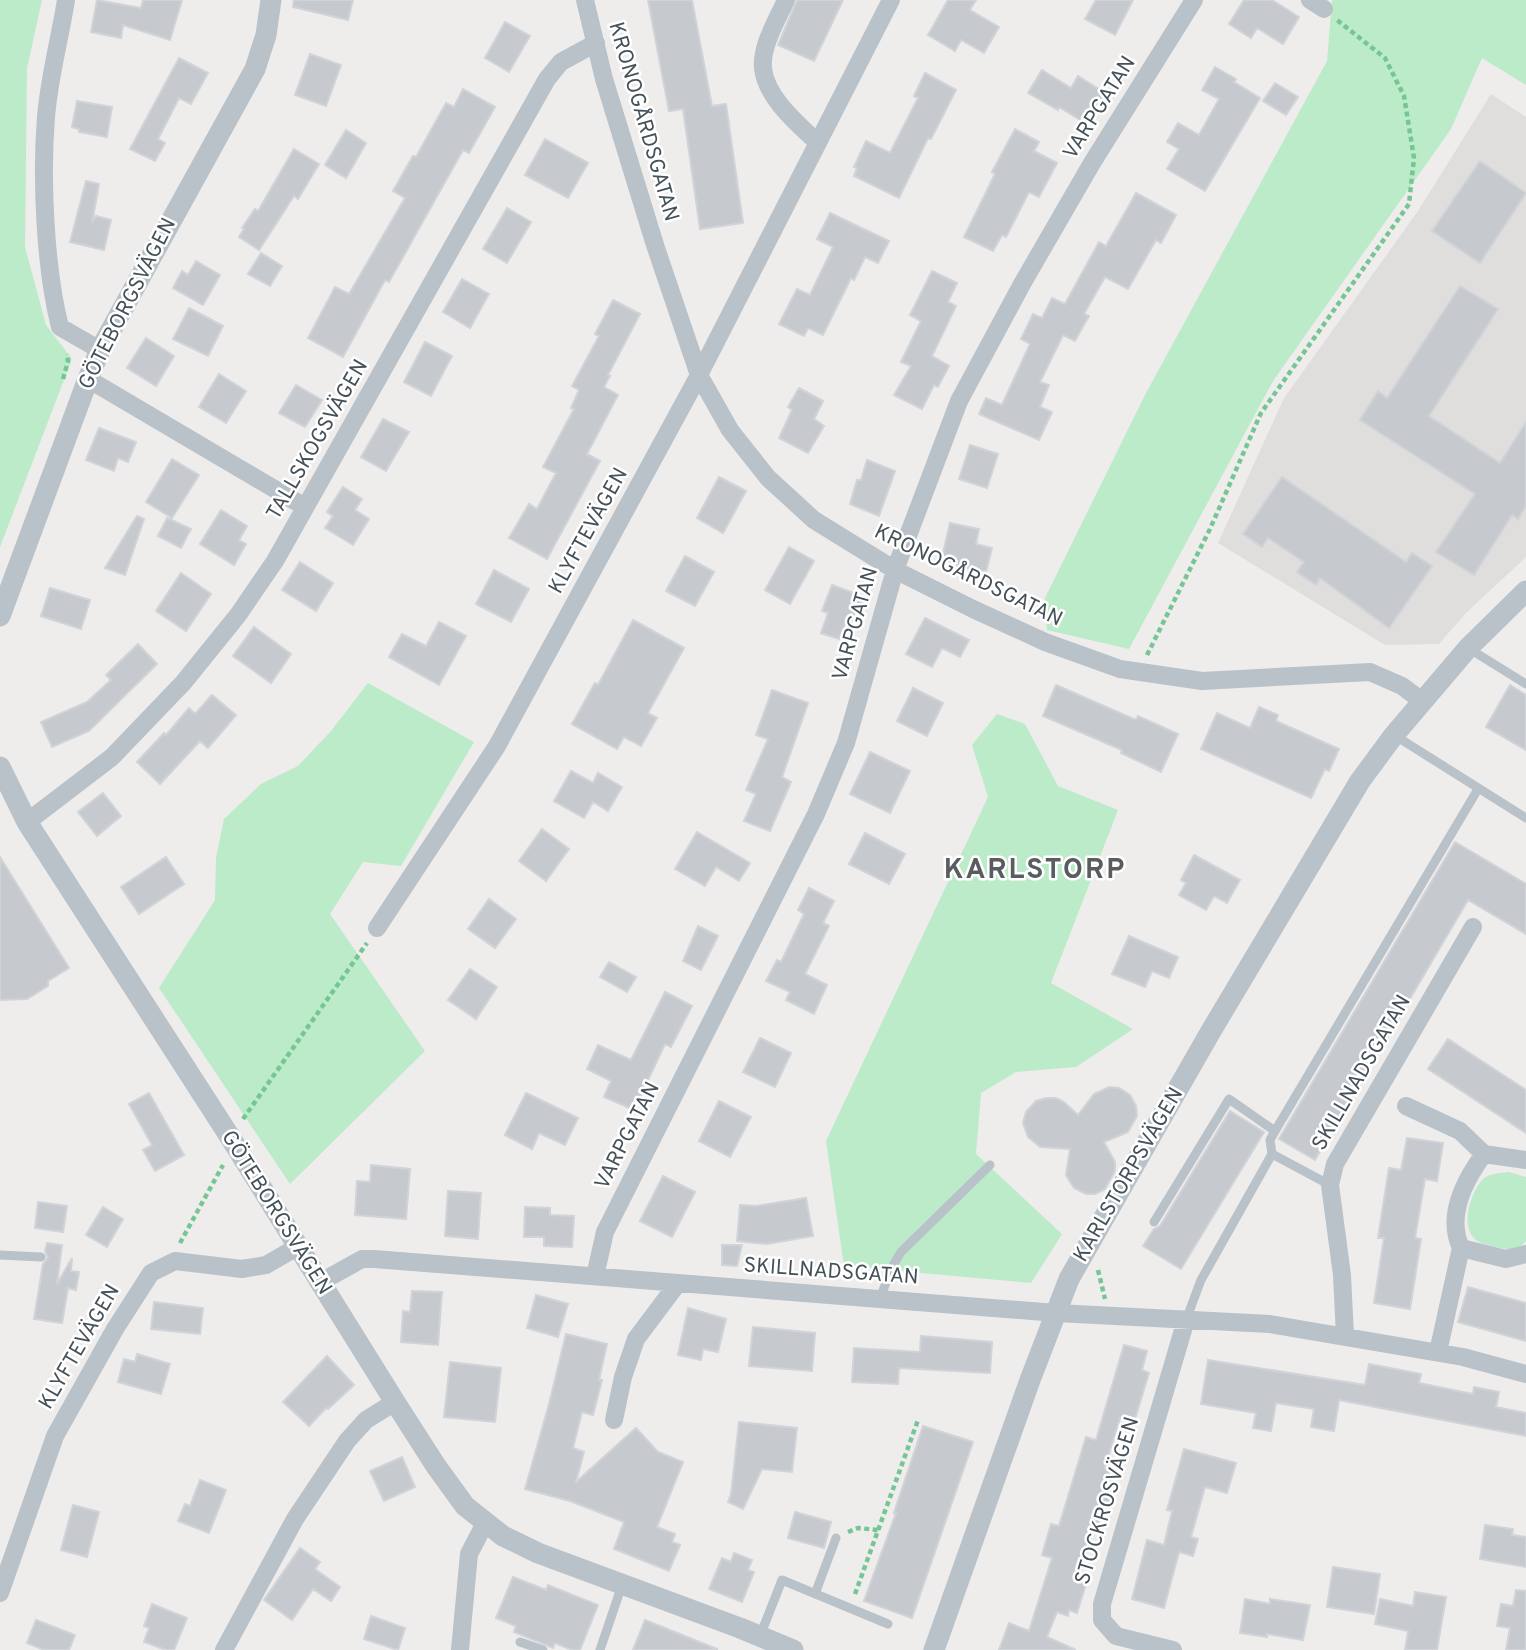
<svg xmlns="http://www.w3.org/2000/svg" width="1526" height="1650" font-family="Overpass,sans-serif">
<style>
.education{fill:#e0dddd}
.green{fill:#bbebc8}
.building{fill:#c6cacf;stroke:#d0d3d7;stroke-width:2}
.lines{fill:none;stroke-linecap:round;stroke-linejoin:round}
.path{stroke:#76c695;stroke-width:4.5;stroke-dasharray:5 3.5;stroke-linecap:butt}
.service{stroke:#b8c2c8;stroke-width:9}
.minor{stroke:#b8c2c8;stroke-width:18}
.tertiary{stroke:#b8c2c8;stroke-width:21}
.labels{text-anchor:middle;dominant-baseline:central;stroke-width:5;stroke-linejoin:round;paint-order:stroke}
.street-label{font-size:21px;fill:#455158;stroke:#fff}
.district-label{font-size:28px;font-weight:bold;letter-spacing:2px;fill:#595d60;stroke:#fff}
</style>
<rect width="100%" height="100%" fill="#efecec"/>
<path class="education" d="M1491 94 1526 117V557L1466 613 1439 644 1385 645 1218 543 1284 398 1418 211Z"/>
<path class="green" d="M0 0H42L27 68 25 247 46 325 72 359 0 547Z
M1332 0H1526V85L1482 58 1451 129 1273 381 1129 649 1047 630 1045 598 1146 393 1327 61Z
M368 683 474 742 401 866 363 862 330 914 425 1051 290 1184 159 988 215 900 216 858 224 819 261 784 298 766 331 731Z
M997 714 1025 724 1058 786 1118 810 1051 983 1133 1029 1076 1067 1016 1072 981 1093 976 1154 1062 1234 1031 1283 844 1266 826 1141 988 797 972 745Z
M1509 1172 1526 1177V1241C1518 1251 1508 1250 1496 1247 1490 1245 1480 1244 1476 1240 1459 1226 1471 1192 1483 1179 1490 1173 1500 1173 1509 1172Z"/>
<path class="building" d="M97 0 141 8 143 0H182L170 40 123 25 121 38 91 32Z
M294 0H353L348 20 293 7Z
M648 0H692L712 106 726 104 743 223 700 229 683 109 669 111Z
M797 0H843L814 61 778 45Z
M948 0H976L970 10 999 27 984 53 961 40 955 51 928 35Z
M1096 0H1133L1115 35 1085 19Z
M1244 0H1272L1299 17 1283 44 1257 28 1251 38 1229 24Z
M505 22 530 36 509 72 485 58Z
M310 54 341 65 326 106 295 95Z
M179 58 208 73 191 104 179 98 158 139 165 143 155 161 130 149Z
M1215 67 1236 79 1234 82 1260 98 1205 191 1167 169 1179 149 1167 142 1178 123 1199 135 1219 99 1202 90Z
M1042 70 1071 88 1078 76 1105 93 1085 123 1059 107 1058 110 1028 93Z
M925 73 956 90 931 139 928 138 899 198 854 176 857 168 854 167 866 141 890 153 918 98 914 96Z
M1275 83 1298 97 1286 115 1263 101Z
M463 89 495 107 469 153 463 150 389 282 385 280 343 357 308 338 335 287 349 294 405 198 393 191 413 156 416 157 446 103 454 107Z
M77 101 112 107 107 137 79 132V129L72 127Z
M1015 129 1039 142 1034 151 1057 163 1039 197 1029 192 1006 237 1002 235 993 251 964 237 995 174 992 172Z
M346 130 366 143 346 178 325 165Z
M545 139 588 163 568 198 525 175Z
M294 149 319 164 298 199 294 196 259 250 239 237 244 229 242 228 255 209 258 211Z
M1480 161 1526 193 1480 263 1432 231Z
M86 181 99 184 92 223 96 216 111 220 104 250 70 242Z
M1136 193 1176 215 1161 243 1156 240 1128 289 1105 277 1084 314 1089 316 1075 341 1063 335 1040 382 1049 385 1040 407 1052 412 1039 440 979 414 986 398 1002 405 1030 344 1021 339 1033 314 1042 318 1052 298 1065 304 1099 242 1106 246Z
M507 208 531 222 507 263 483 249Z
M830 213 889 241 878 263 865 257 854 280 851 278 823 335 808 328 804 336 779 324 797 289 810 295 833 247 817 239Z
M261 253 282 266 270 286 248 274Z
M196 261 220 275 203 305 173 288 182 271 188 275Z
M932 271 957 283 948 302 956 306 932 356 949 366 938 387 934 385 922 409 894 395 911 366 901 362 921 321 910 315Z
M462 279 489 294 470 328 443 312Z
M1460 286 1498 309 1429 416 1500 463 1526 422V506L1518 519 1512 515 1474 575 1436 552 1475 494 1360 420 1378 391 1387 398Z
M613 300 640 314 608 375 610 376 604 387 618 395 587 454 600 461 547 559 509 538 529 504 537 509 556 473 543 467 574 409 571 408 579 390 572 386 599 336 595 334Z
M189 308 223 326 208 356 173 339Z
M146 338 174 356 156 386 127 368Z
M425 342 452 356 431 396 404 382Z
M219 374 246 391 226 423 199 407Z
M296 385 322 400 305 427 279 413Z
M799 388 823 401 814 419 824 426 808 453 779 438 792 410 788 407Z
M383 419 409 432 386 471 361 457Z
M99 428 136 442 128 462 118 458 114 471 86 460Z
M970 445 998 454 987 488 959 479Z
M172 459 199 475 172 518 146 502Z
M867 460 895 471 879 516 850 504 857 480H861Z
M719 477 746 491 723 533 697 518Z
M1282 477 1406 562 1412 553 1432 566 1389 628 1320 578 1316 585 1297 572 1304 562 1268 538 1262 547 1243 534Z
M343 487 362 499 355 510 369 519 353 545 325 528 333 516 327 512Z
M221 510 247 526 239 540 246 544 234 565 200 544Z
M137 516 144 519 125 575 105 568Z
M167 518 191 529 181 548 158 536Z
M950 523 979 529 976 544 992 548 986 572 941 562Z
M789 547 814 561 790 604 765 590Z
M685 556 714 572 695 606 666 591Z
M300 562 333 583 316 611 282 590Z
M494 570 529 589 511 622 476 604Z
M181 573 211 594 186 631 156 611Z
M832 585 865 597 856 622 847 619 839 639 821 633 828 613 822 611Z
M50 588 90 600 81 629 41 616Z
M925 618 969 640 960 657 942 648 932 667 906 654Z
M633 620 684 648 648 713 657 718 641 746 624 737 617 749 572 724 595 683 598 685Z
M439 622 466 636 439 685 389 657 402 634 426 646Z
M254 627 291 654 271 683 233 656Z
M138 644 157 664 89 731 52 747 41 722 87 702 111 680 106 675Z
M1056 685 1136 720 1138 716 1178 734 1161 772 1121 753 1122 750 1043 716Z
M1510 685 1526 695V750L1486 727Z
M913 688 943 703 927 736 897 721Z
M772 690 808 703 782 777 791 782 770 831 744 821 756 794 746 790 768 739 756 735Z
M212 695 236 715 208 748 200 741 160 784 137 762 164 733 166 735 189 708 195 714Z
M1259 707 1278 715 1276 721 1339 749 1329 771 1325 769 1311 798 1201 749 1217 713 1250 728Z
M870 752 910 771 890 813 850 794Z
M571 771 593 783 598 773 622 787 608 811 593 802 584 818 554 801Z
M103 793 121 816 97 836 78 812Z
M542 829 569 849 546 881 519 861Z
M697 832 750 863 739 881 716 867 705 886 675 869Z
M865 833 905 854 889 884 849 864Z
M1455 842 1526 884V934L1468 900 1315 1160 1279 1139Z
M1194 855 1240 880 1227 903 1214 896 1206 910 1179 895 1186 883 1181 880Z
M0 857 69 968 48 981V986L27 999 0 1000Z
M166 857 184 884 139 914 121 887Z
M809 888 834 901 823 923 829 926 805 974 827 985 814 1014 786 1000 790 992 766 981 777 960 781 962 804 914 798 910Z
M489 899 516 919 495 948 468 929Z
M698 926 718 936 701 970 683 961Z
M1129 936 1178 957 1169 978 1152 971 1145 987 1112 974Z
M609 962 636 977 627 992 600 977Z
M470 969 497 987 476 1019 448 1000Z
M665 992 692 1006 671 1047 665 1044 634 1110 604 1097 611 1081 587 1069 598 1045 631 1060Z
M760 1038 791 1053 775 1087 743 1072Z
M1448 1039 1526 1090V1133L1428 1069Z
M1109 1087 1119 1088 1130 1095 1136 1106 1137 1116 1128 1132 1104 1142 1115 1162V1171L1105 1189 1095 1194H1086L1074 1188 1066 1175 1070 1149 1040 1147 1028 1137 1023 1123 1026 1112 1036 1101 1046 1098H1056L1064 1102 1078 1115 1094 1094Z
M149 1093 184 1155 155 1171 143 1150 152 1145 129 1104Z
M526 1093 578 1118 565 1145 539 1133 532 1149 505 1135Z
M719 1101 751 1117 730 1157 699 1141Z
M1230 1111 1264 1132 1181 1269 1143 1246 1154 1229 1160 1226Z
M1407 1138 1443 1143 1437 1181 1425 1179 1415 1238 1421 1239 1410 1309 1374 1303 1384 1238H1378L1389 1168 1401 1170Z
M371 1165 410 1169 406 1219 355 1215 357 1181 370 1182Z
M663 1176 695 1192 672 1237 640 1221Z
M448 1191 481 1193 478 1239 445 1236Z
M806 1198 813 1236 767 1244 737 1241 740 1205 756 1206Z
M38 1202 67 1206 63 1232 35 1228Z
M103 1207 123 1219 107 1247 86 1235Z
M525 1207 550 1208V1215L574 1216 572 1247 544 1246V1237H524Z
M47 1243 62 1245 57 1284 72 1258 71 1271 79 1272 76 1290 68 1288 62 1323 34 1319 43 1264 48 1258 45 1251Z
M722 1245H742L737 1266 722 1265Z
M1468 1287 1526 1303V1341L1458 1322Z
M412 1291 442 1292 438 1345 401 1342 403 1311 410 1312Z
M536 1295 568 1304 558 1337 527 1328Z
M154 1302 203 1308 200 1334 151 1329Z
M688 1308 726 1319 718 1352 703 1349 701 1360 678 1355Z
M753 1327 815 1333 812 1371 749 1366Z
M566 1334 607 1344 599 1380H602L593 1415 582 1412 573 1448 584 1452 576 1482 636 1428 658 1452 683 1462 657 1527 675 1534 672 1542 680 1545 669 1571 614 1549 624 1522 570 1501 525 1489 549 1404Z
M921 1336 992 1342 990 1373 899 1368 898 1384 852 1382 854 1348 920 1352Z
M1124 1345 1147 1351 1142 1370 1149 1373 1134 1422 1120 1418 1105 1468 1111 1470 1109 1477 1115 1479 1108 1504 1104 1503 1098 1524H1095L1077 1581 1086 1584 1077 1613 1069 1610 1068 1616 1057 1612 1047 1637 1076 1650H999L1009 1623 1029 1631 1052 1558 1042 1555 1051 1524 1059 1526 1086 1437 1096 1440Z
M137 1354 170 1364 161 1394 118 1382 124 1359 135 1362Z
M327 1356 354 1385 328 1409 326 1408 309 1426 283 1402Z
M1208 1360 1365 1385 1369 1364 1421 1374 1419 1383 1473 1394 1474 1387 1499 1392 1496 1407 1526 1413V1436L1339 1400 1334 1431 1311 1427 1314 1409 1276 1403 1271 1431 1253 1428 1256 1413 1201 1404Z
M450 1362 501 1368 495 1422 444 1417Z
M739 1422 797 1428 792 1472 762 1469 743 1509 728 1502 731 1494Z
M923 1426 973 1442 912 1618 864 1601 896 1513H894Z
M1184 1449 1236 1463 1227 1493 1205 1487 1191 1537 1198 1539 1193 1556 1179 1552 1164 1608 1132 1599 1147 1540 1164 1545 1172 1511 1167 1510Z
M402 1457 415 1487 384 1501 370 1471Z
M200 1480 226 1490 209 1533 178 1521 185 1504 190 1506Z
M73 1505 99 1512 87 1557 61 1550Z
M795 1512 831 1522 824 1548 788 1538Z
M1485 1525 1513 1529 1512 1535 1526 1537V1567L1480 1559Z
M300 1548 320 1562 315 1569 340 1587 331 1601 313 1589 292 1620 264 1600Z
M734 1553 752 1560 748 1570 754 1572 742 1602 709 1589 722 1558 731 1562Z
M1333 1567 1380 1574 1374 1614 1327 1607Z
M513 1577 546 1590 548 1585 598 1605 580 1650H572L555 1643 553 1648 514 1632 516 1626 496 1618Z
M1516 1590 1526 1591V1650H1506L1510 1628 1497 1626 1501 1604 1513 1606Z
M1415 1592 1446 1597 1437 1650H1405L1408 1631 1375 1624 1380 1599 1413 1606Z
M1245 1599 1270 1604V1599L1310 1605 1303 1640 1267 1634V1637L1240 1633Z
M152 1604 187 1618 174 1650H166L144 1642 149 1628 144 1626Z
M371 1616 405 1628 398 1650 364 1639Z
M36 1620 75 1635 69 1650H44L27 1643Z
M645 1620 717 1649V1650H633Z"/>
<g class="lines">
<path class="path" d="M63 379 68 361 67 354
M1147 655 1210 529 1261 413 1409 204 1414 158 1404 96 1385 58 1337 20
M243 1119 367 943
M180 1243 223 1165
M1098 1270 1105 1299
M848 1532 858 1528 878 1530
M855 1594 918 1420"/>
<path class="service" d="M1468 648 1526 684
M1394 735 1526 818
M1272 1154 1330 1185
M1154 1222 1229 1099 1275 1131
M0 1255 41 1257
M880 1299 891 1269 901 1252 990 1165
M1186 1320 1201 1280 1272 1154 1270 1140 1275 1131 1478 789
M815 1594 836 1538
M760 1636 782 1580 888 1624
M520 1642 543 1650
M600 1650 622 1585"/>
<path class="minor" d="M66 0C60 38 49 78 46 117 41 178 45 268 60 327L100 350
M585 0 604 79 655 245 699 375 730 430 768 478 814 520 895 570 973 609 1045 642 1120 669 1202 681 1370 672 1402 686 1422 701
M786 0C777 20 761 46 763 68 766 98 798 124 818 143
M1310 0 1324 9
M88 379 305 507
M27 822 112 757 183 683 238 615 275 561 547 79 561 62 596 43
M377 928 497 746 699 375 891 0
M1406 1106 1460 1131 1484 1154
M1461 1248 1506 1259 1526 1254
M595 1276 605 1232 816 814 846 743 895 570 959 401 1022 284 1092 163 1194 0
M319 1283 362 1259H374L1057 1313 1270 1324 1463 1357 1526 1374
M1345 1336 1342 1275 1330 1185 1335 1164 1473 927
M1438 1352 1461 1248C1446 1216 1464 1181 1484 1154L1526 1160
M614 1420 623 1377 636 1339 678 1283
M0 1593 55 1436 115 1329 151 1273 175 1261 242 1269 266 1265 297 1247
M224 1650 295 1519 347 1441 366 1420 395 1402
M460 1650 469 1554 485 1523
M1173 1650 1116 1636 1102 1620V1604L1186 1320"/>
<path class="tertiary" d="M0 616 88 379 100 350 255 69 266 35 271 0
M0 767 27 822 230 1137 395 1402 436 1466 465 1506 503 1536 538 1553 740 1628 793 1650
M934 1650 1030 1380 1069 1279 1211 1031 1360 781 1394 735 1468 648 1526 591"/>
</g>
<g class="labels">
<g class="street-label">
<text transform="translate(1100 108) rotate(-58)">VARPGATAN</text>
<text transform="translate(643 122) rotate(74)">KRONOGÅRDSGATAN</text>
<text transform="translate(128 304) rotate(-63)">GÖTEBORGSVÄGEN</text>
<text transform="translate(318 440) rotate(-60)">TALLSKOGSVÄGEN</text>
<text transform="translate(589 531) rotate(-61)">KLYFTEVÄGEN</text>
<text transform="translate(968 576) rotate(26)">KRONOGÅRDSGATAN</text>
<text transform="translate(856 624) rotate(-74)">VARPGATAN</text>
<text transform="translate(1362 1073) rotate(-60)">SKILLNADSGATAN</text>
<text transform="translate(628 1136) rotate(-63)">VARPGATAN</text>
<text transform="translate(1129 1175) rotate(-60)">KARLSTORPSVÄGEN</text>
<text transform="translate(276 1213) rotate(58)">GÖTEBORGSVÄGEN</text>
<text transform="translate(831 1272) rotate(4)">SKILLNADSGATAN</text>
<text transform="translate(80 1347) rotate(-60)">KLYFTEVÄGEN</text>
<text transform="translate(1108 1501) rotate(-73)">STOCKROSVÄGEN</text>
</g>
<g class="district-label">
<text x="1035" y="871">KARLSTORP</text>
</g>
</g>
</svg>
